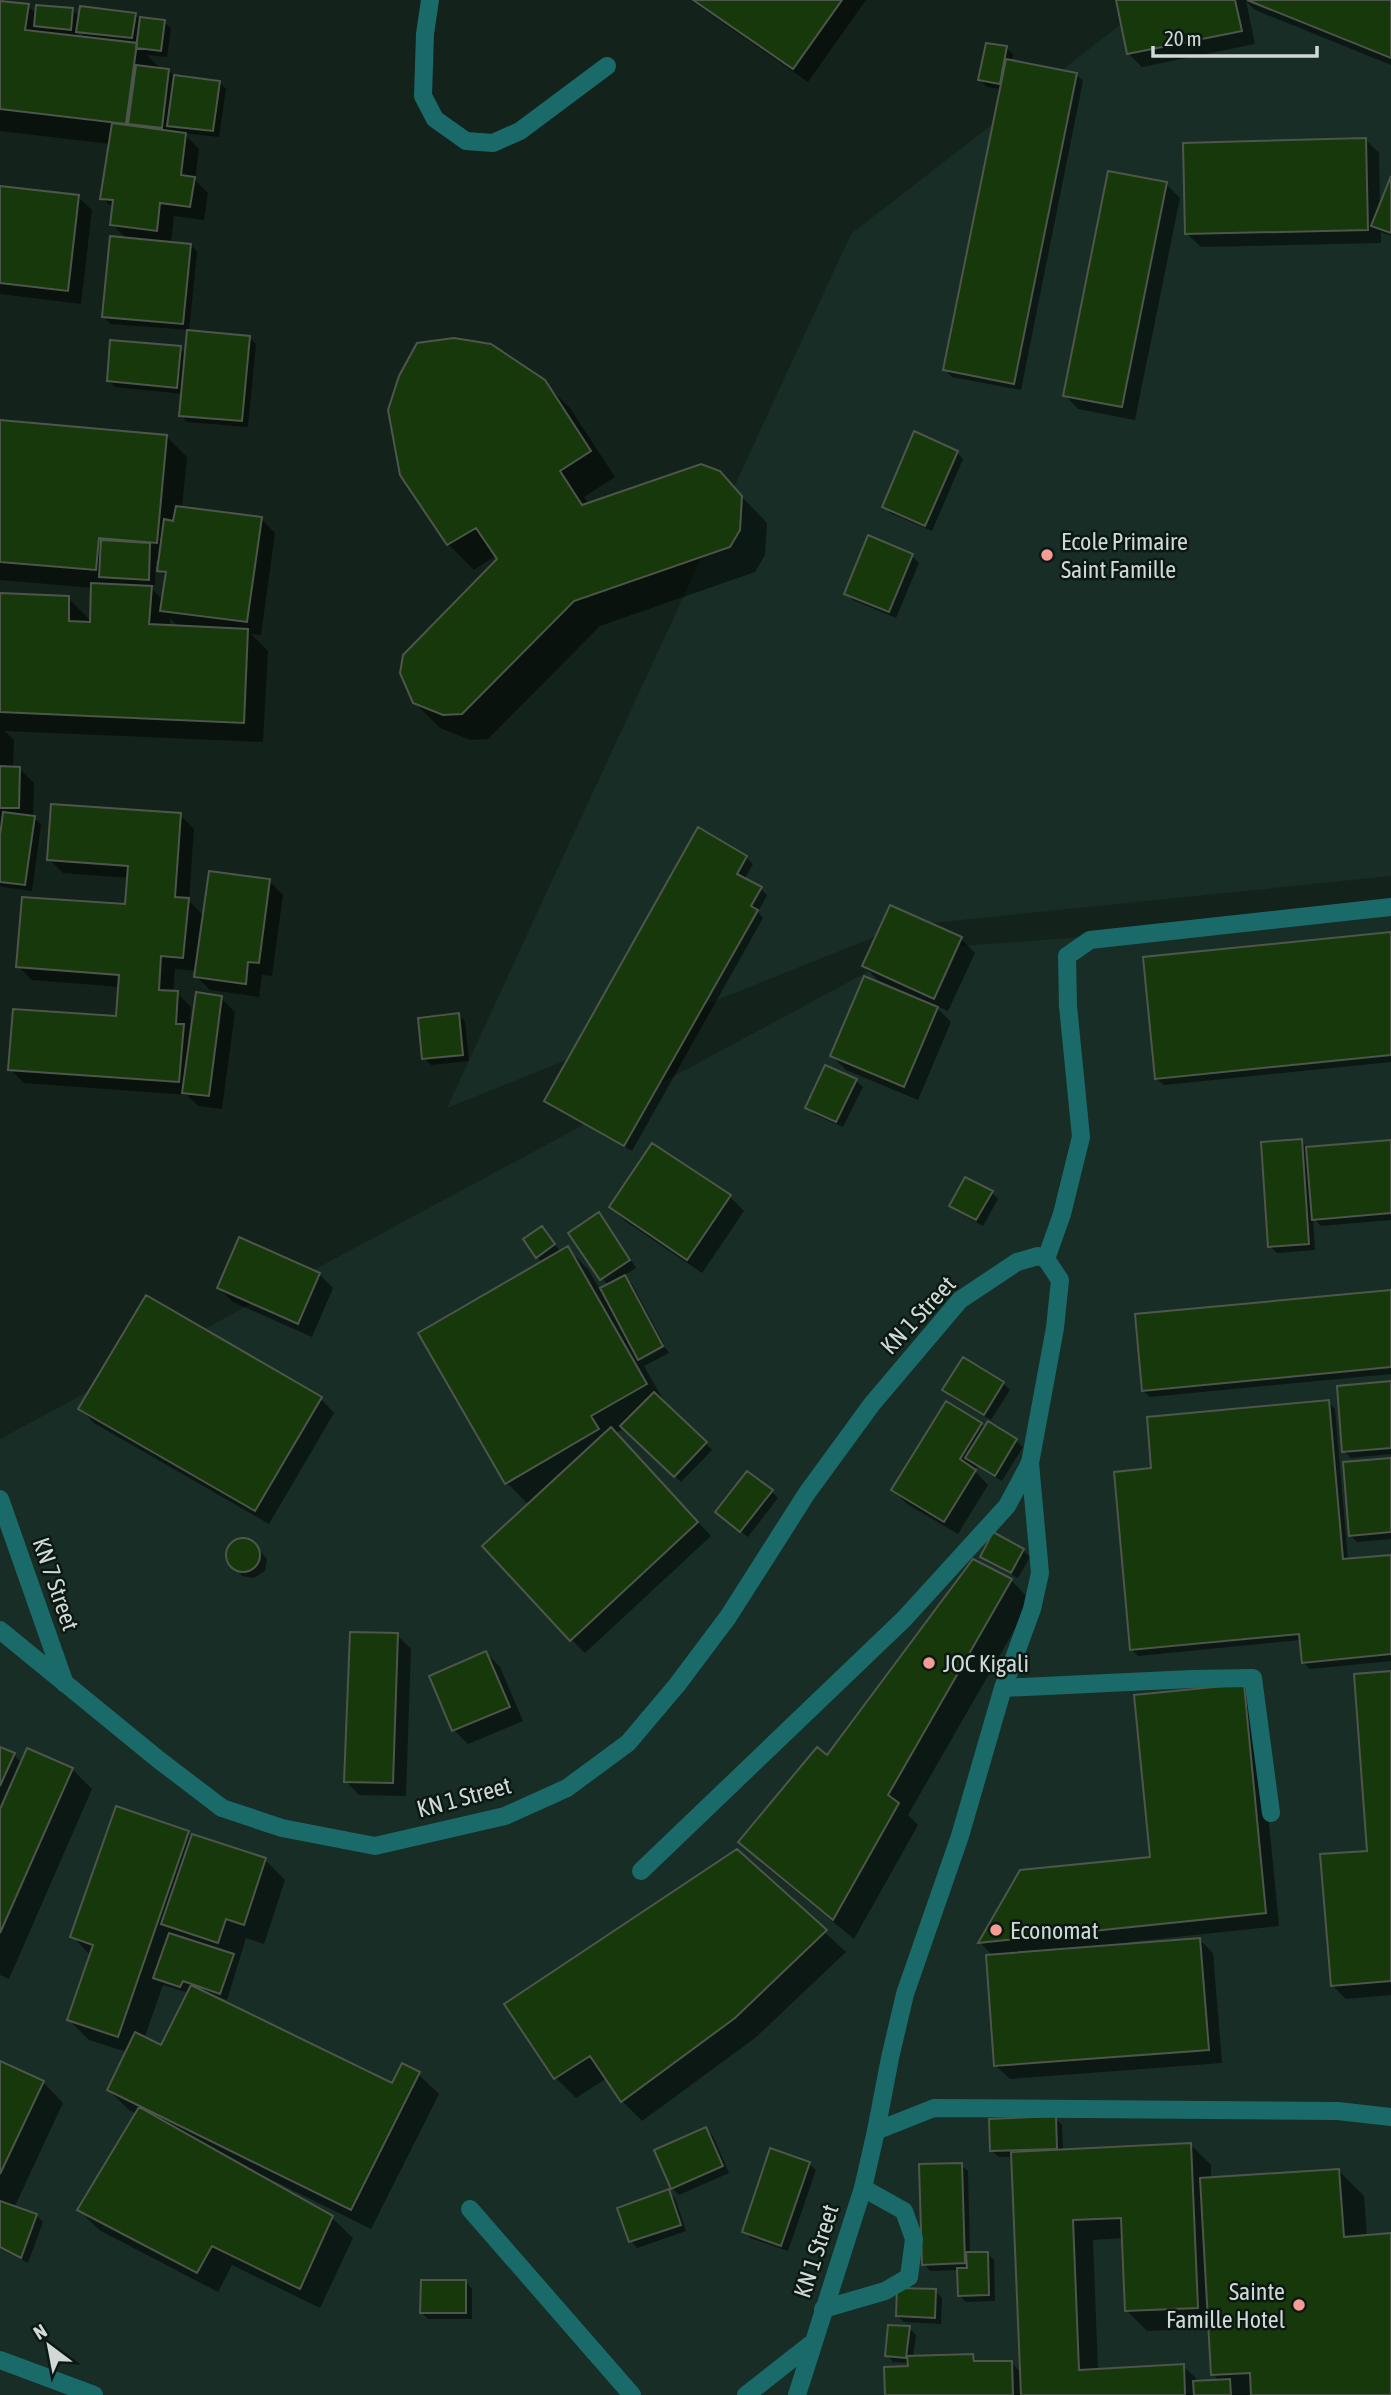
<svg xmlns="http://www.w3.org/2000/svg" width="1391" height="2395" font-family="'Asap Condensed',sans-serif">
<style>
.built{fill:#182d25}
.shadow{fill:#0007;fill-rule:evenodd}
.building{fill:#17380a;stroke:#4d564b;stroke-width:2}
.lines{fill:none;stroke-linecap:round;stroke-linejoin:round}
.lane{stroke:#1b6a6a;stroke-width:18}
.street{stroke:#1b6a6a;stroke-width:18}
.poi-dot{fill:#f59c94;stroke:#0b1813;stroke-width:2.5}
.labels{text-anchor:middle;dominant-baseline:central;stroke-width:5;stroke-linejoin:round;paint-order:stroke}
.poi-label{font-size:24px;fill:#d0d9d5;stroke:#0b1813;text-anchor:start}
.street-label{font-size:24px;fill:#d0d9d5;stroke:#0b1813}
</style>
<rect width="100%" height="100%" fill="#14221c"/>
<path class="built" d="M1152 0H1322L1391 50V876L902 926 447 1108 851 234Z
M1391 914V2395H0V1439L908 950Z"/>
<path class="shadow" d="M690 0H866L808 82Z
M1118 0H1391V65L1255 10 1246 1 1255 44 1142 67 1128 53Z
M0 3 28 6 37 15 73 10 80 18 135 15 141 21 164 22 171 28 167 57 147 55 161 69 169 70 175 77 219 82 226 89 219 137 183 133 199 149 195 180 208 193 204 220 174 216 171 244 191 245 197 252 189 332 249 337 256 344 248 427 187 422 181 415 183 394 115 387 109 381 180 348 186 354 189 330 111 324 104 317 128 240 112 224 114 209 102 198 110 144 0 131ZM78 31 85 38 77 37Z
M1006 48 1013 54 1012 62 1076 74 1083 81 1021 390 952 377 945 370 1001 89 987 87 980 80Z
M1365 139 1379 153 1380 207 1391 181V236L1381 232V243L1201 247 1187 234Z
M1166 184 1180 198 1135 420 1078 409 1065 395Z
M0 188 78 197 92 210 81 304 0 294Z
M543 382 570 408 615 477 584 497 589 504 719 473 767 523 765 555 755 572 600 626 488 739 470 740 440 728 414 702 500 559 497 555 474 570 448 544 402 474Z
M0 422 166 436 187 457 182 508 261 519 275 533 261 635 251 634 268 651 263 742 4 731 14 740 13 768 20 769 34 783 33 817 41 824 32 891 2 887 0 885V595L68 598 91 621 93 588 0 580ZM156 561H160L159 570 167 578 164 601 148 585H155ZM170 618 179 627H170Z
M957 452 963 459 932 531 890 513 884 506Z
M869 538 912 556 919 563 896 618 853 600 846 593Z
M180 815 194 829 189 901 204 916 269 881 283 895 272 976 262 975 259 997 210 990 196 976 197 971 175 969 173 993H177L191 1007 190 1028H193L221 998 235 1012 222 1109 198 1106 187 1095 24 1083 10 1069 117 1018 120 987 32 980 18 966 126 906 129 878 63 873 49 859Z
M746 857 753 864 744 880 761 889 767 895 758 912 763 918 632 1151 552 1107 546 1101Z
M1391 933V1062L1164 1085 1157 1079Z
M961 939 975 953 948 1011 934 1005 951 1022 918 1100 846 1070 832 1056 891 986 878 980 864 966Z
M459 1015 465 1022 469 1061 431 1065 424 1058Z
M856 1081 863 1087 843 1127 813 1114 807 1107Z
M1301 1141 1308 1148 1391 1142V1220L1321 1226 1313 1218 1315 1250 1277 1253 1270 1246Z
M991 1192 998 1199 983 1226 958 1212 951 1206Z
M730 1197 744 1211 702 1273 625 1221 611 1207Z
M599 1215 605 1221 636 1268 623 1276 632 1284 664 1344 639 1357V1361L665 1347 669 1353 644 1366 667 1406 712 1450 681 1482 625 1428 615 1433 711 1536 585 1653 571 1639 534 1498 527 1503 506 1482 543 1263 537 1257 548 1235 561 1253 568 1249 588 1269 600 1290 608 1286 571 1233Z
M319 1274 333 1288 312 1337 233 1302 219 1288Z
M1391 1292V1374L1150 1397 1143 1391Z
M1003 1383 1010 1390 991 1420 951 1397 945 1390Z
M1391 1383V1454L1351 1458 1344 1451Z
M321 1399 334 1413 269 1524 94 1423 81 1409Z
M1328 1402 1335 1409 1348 1560 1391 1556V1661L1310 1669 1303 1662 1301 1640 1138 1656 1131 1649 1153 1470Z
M981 1424 985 1428 988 1424 1016 1441 1023 1447 1002 1481 977 1466 975 1471 988 1485 958 1534 907 1504 894 1490Z
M1391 1460V1539L1357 1542 1350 1535Z
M771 1491 778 1498 748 1537 724 1519Z
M240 1539 252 1541 267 1559 265 1571 254 1578 242 1576 227 1558 230 1546Z
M1023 1550 1030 1557 1018 1578 989 1563 983 1556Z
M1011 1580 1031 1601 908 1815 918 1825 854 1939 760 1862 740 1842Z
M397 1635 411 1649 406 1796 359 1795 346 1781Z
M486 1653 500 1667 523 1721 468 1744 454 1730Z
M1391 1673V1995L1346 1999 1332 1985 1369 1852Z
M1243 1686 1257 1700 1279 1926 1129 1942 1130 1945 1200 1940 1213 1953 1222 2063 1010 2079 996 2066 993 1956 980 1942 1152 1859Z
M0 1749 14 1755 22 1763 72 1769 92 1789 9 1979 0 1975Z
M188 1833 192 1837 265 1860 285 1880 264 1944 246 1938 227 2000 212 1994 211 1997 393 2086 418 2074 439 2094 371 2229 266 2177 264 2180 332 2218 353 2238 320 2308 232 2265 218 2292 99 2230 79 2210 137 2114 129 2110 109 2090 127 2052 89 2040 69 2020 91 1956 72 1936ZM163 1985 189 1993 161 2048 144 2039Z
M737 1852 846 1952 755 2038 642 2121 622 2101 607 2078 576 2098 556 2078 506 2004Z
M0 2063 43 2082 63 2103 14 2208 36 2215 43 2222 28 2263 0 2249Z
M1055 2118 1062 2125 1063 2151 1191 2145 1211 2165V2179L1338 2170 1364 2196 1367 2237 1391 2235V2395H887L909 2368V2363L893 2362 887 2355 909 2328 916 2335 913 2357 973 2356 980 2363H1012L1022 2374 1013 2157H999L992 2151ZM1123 2238 1126 2310 1147 2331 1210 2328 1213 2374 1220 2382H1200L1183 2366 1098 2370 1093 2240Z
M706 2129 713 2136 729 2173 679 2195 672 2188Z
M809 2164 816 2170 788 2251 750 2238 744 2231Z
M961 2165 968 2171 970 2254 987 2253 994 2260 995 2301 966 2302 960 2296 959 2270 930 2271 924 2264Z
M668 2191 675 2198 686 2231 637 2248 631 2241Z
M466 2282 472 2289V2319H428L421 2312Z
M935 2291 942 2298 941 2324 904 2322 897 2315Z"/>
<path class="building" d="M693 0H842L793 69Z
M1116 0H1235L1242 31 1127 54Z
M1247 0H1391V58Z
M0 1 29 4 25 30 137 43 126 124 0 109Z
M36 5 73 8 71 30 34 26Z
M80 6 136 13 132 38 76 32Z
M140 17 165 20 161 51 136 48Z
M986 43 1007 46 1000 84 978 80Z
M1006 59 1077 73 1014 384 943 370Z
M136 65 169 69 162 128 128 124Z
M174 75 220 81 213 131 167 126Z
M112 123 186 133 181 175 195 177 190 207 160 203 157 231 110 225 113 200 100 199Z
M1366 138 1368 230 1185 234 1183 143Z
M1108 171 1167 182 1122 407 1063 396Z
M1391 176V233L1371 226Z
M0 186 79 195 68 291 0 283Z
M110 236 191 244 183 324 102 317Z
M187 330 250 336 242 421 179 416Z
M454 338 491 344 545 380 591 451 560 471 582 505 701 464 720 471 742 496 740 530 730 547 574 601 462 714 443 715 413 703 400 673 403 655 497 559 476 528 447 545 400 475 388 410 399 376 417 343Z
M110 340 181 346 177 388 107 381Z
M0 420 167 435 157 543 99 538 96 570 0 562Z
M914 431 958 451 925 526 882 507Z
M176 506 262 517 247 622 160 611 166 572 157 571 164 519 173 521Z
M868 535 913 554 889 612 844 594Z
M101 540 150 543 149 580 99 577Z
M91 583 152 586 149 624 248 629 244 723 0 712V593L69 596V621L90 622Z
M0 766 20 767 19 808H0Z
M51 804 181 813 175 897 189 898 183 958 161 956 159 990 178 991 176 1024H184L179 1082 8 1070 13 1009 116 1016 119 975 16 967 22 897 125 904 128 866 47 860Z
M3 812 35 816 25 885 0 882V836Z
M698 827 747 856 737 874 762 887 751 906 758 910 624 1146 544 1101Z
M209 871 270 879 259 963 248 962 246 984 194 977Z
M890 905 962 937 934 999 862 966Z
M1391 932V1055L1155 1079 1143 957Z
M864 976 938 1007 904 1087 830 1056Z
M196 992 222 996 209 1096 182 1093Z
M459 1013 463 1055 422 1059 418 1018Z
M825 1065 857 1079 836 1122 805 1108Z
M1302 1139 1309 1244 1268 1247 1261 1142Z
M1391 1140V1213L1312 1220 1306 1147Z
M652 1143 731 1195 687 1260 609 1207Z
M965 1177 993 1191 976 1220 949 1206Z
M599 1212 630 1260 600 1280 568 1233Z
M542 1226 555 1244 536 1258 523 1239Z
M239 1237 320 1273 298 1324 217 1288Z
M568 1246 647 1384 591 1416 599 1429 505 1484 418 1333Z
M625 1275 663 1346 638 1360 600 1288Z
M1391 1290V1367L1142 1391 1135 1314Z
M146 1295 322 1397 255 1511 78 1409Z
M963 1357 1004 1382 984 1415 942 1390Z
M1391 1381V1448L1342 1452 1337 1386Z
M654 1392 707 1442 674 1477 620 1426Z
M1329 1400 1343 1559 1391 1555V1654L1302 1663 1299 1634 1130 1650 1114 1472 1151 1468 1147 1417Z
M946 1401 982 1423 960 1459 976 1470 944 1522 891 1490Z
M988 1421 1017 1439 995 1476 965 1458Z
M611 1427 698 1522 570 1641 482 1546Z
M1391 1458V1532L1349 1536 1343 1462Z
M747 1471 773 1490 740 1532 715 1512Z
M993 1532 1024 1549 1011 1573 980 1557Z
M226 1555a17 17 0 1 1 34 0a17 17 0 1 1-34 0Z
M973 1559 1012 1579 888 1795 899 1803 833 1920 738 1842 817 1747 827 1755Z
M350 1632 398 1633 393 1783 344 1782Z
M486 1651 510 1707 452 1731 429 1676Z
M1391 1671V1981L1331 1986 1320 1854 1367 1851 1354 1674Z
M1244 1684 1266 1913 978 1943 1020 1870 1150 1857 1134 1695Z
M0 1747 15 1753 0 1786Z
M27 1748 73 1768 0 1933V1809Z
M116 1806 189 1831 118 2037 67 2020 93 1945 70 1937Z
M192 1834 266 1858 244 1925 226 1919 218 1943 161 1924Z
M737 1849 827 1930 735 2018 621 2102 590 2056 554 2079 504 2004Z
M169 1933 234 1954 220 1994 183 1981 180 1987 153 1978Z
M1200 1938 1209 2050 994 2066 986 1955Z
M191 1985 392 2083 402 2063 420 2072 351 2210 107 2090 135 2032 161 2045Z
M0 2061 44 2081 0 2174Z
M139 2107 333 2216 300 2289 212 2246 197 2273 77 2210Z
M1056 2116 1057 2149 990 2151 989 2119Z
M706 2127 723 2166 671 2189 654 2150Z
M1191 2143 1198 2308 1125 2311 1121 2218 1073 2220 1079 2370 1184 2364 1185 2395H1021L1011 2152Z
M770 2148 810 2162 781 2246 742 2232Z
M962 2163 965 2263 922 2265 919 2164Z
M1339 2169 1344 2237 1391 2233V2395H1251L1250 2373 1211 2375 1200 2178Z
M669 2189 681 2225 629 2242 617 2208Z
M0 2201 37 2214 21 2258 0 2247Z
M966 2252H988L989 2295 958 2296 957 2268H967Z
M421 2280H466V2313H420Z
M897 2288 936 2289 935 2318 896 2316Z
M888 2325 910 2326 906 2358 885 2356Z
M973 2354 974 2361H1012L1013 2395H885L884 2367 908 2366 907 2356Z
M1230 2379 1231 2395H1194L1193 2381Z"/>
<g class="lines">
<path class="lane" d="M1003 1688 1192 1679 1253 1678 1271 1813
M641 1871 904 1619 1007 1506 1030 1463
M876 2131 934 2108 1338 2111 1391 2117
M470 2209 632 2395
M823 2309 885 2291 909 2277 914 2239 904 2211 863 2188"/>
<path class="street" d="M430 0 425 34 423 96 435 119 466 141 493 143 520 131 607 66
M1046 1259 1062 1214 1081 1137 1068 1006 1067 956 1090 940 1391 907
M0 1499 65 1684
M0 1630 159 1760 222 1808 282 1828 375 1846 505 1816 567 1788 628 1743 677 1685 728 1617 807 1493 872 1404 960 1300 1017 1262 1038 1256 1046 1259 1060 1280 1055 1328 1030 1463 1040 1573 1032 1609 1003 1688 960 1836 905 1994 890 2058 876 2131 863 2188 797 2395
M0 2360 94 2395
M746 2395 811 2344"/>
</g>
<g class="poi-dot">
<circle cx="1047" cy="555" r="7"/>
<circle cx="929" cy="1663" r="7"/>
<circle cx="996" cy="1930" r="7"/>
<circle cx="1299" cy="2305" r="7"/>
</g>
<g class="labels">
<g class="poi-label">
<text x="1061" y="541">Ecole Primaire<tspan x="1061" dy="28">Saint Famille</tspan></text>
<text x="943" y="1663">JOC Kigali</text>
<text x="1010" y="1930">Economat</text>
<text x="1285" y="2291" text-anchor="end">Sainte<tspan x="1285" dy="28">Famille Hotel</tspan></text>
</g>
<g class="street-label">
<text transform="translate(918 1315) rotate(-47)">KN 1 Street</text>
<text transform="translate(56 1584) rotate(71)">KN 7 Street</text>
<text transform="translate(464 1797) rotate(-15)">KN 1 Street</text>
<text transform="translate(816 2251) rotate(-72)">KN 1 Street</text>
</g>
</g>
<g transform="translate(49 2346) rotate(328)" stroke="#0b1813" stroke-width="5" paint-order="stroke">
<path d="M0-5L12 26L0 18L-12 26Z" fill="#d0d9d5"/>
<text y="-10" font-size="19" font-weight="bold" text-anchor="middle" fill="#d0d9d5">N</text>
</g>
<path d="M1153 46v10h164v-10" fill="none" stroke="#d0d9d5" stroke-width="3.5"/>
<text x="1164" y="46" font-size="21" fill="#d0d9d5" stroke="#0b1813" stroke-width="5" paint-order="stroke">20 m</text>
</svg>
